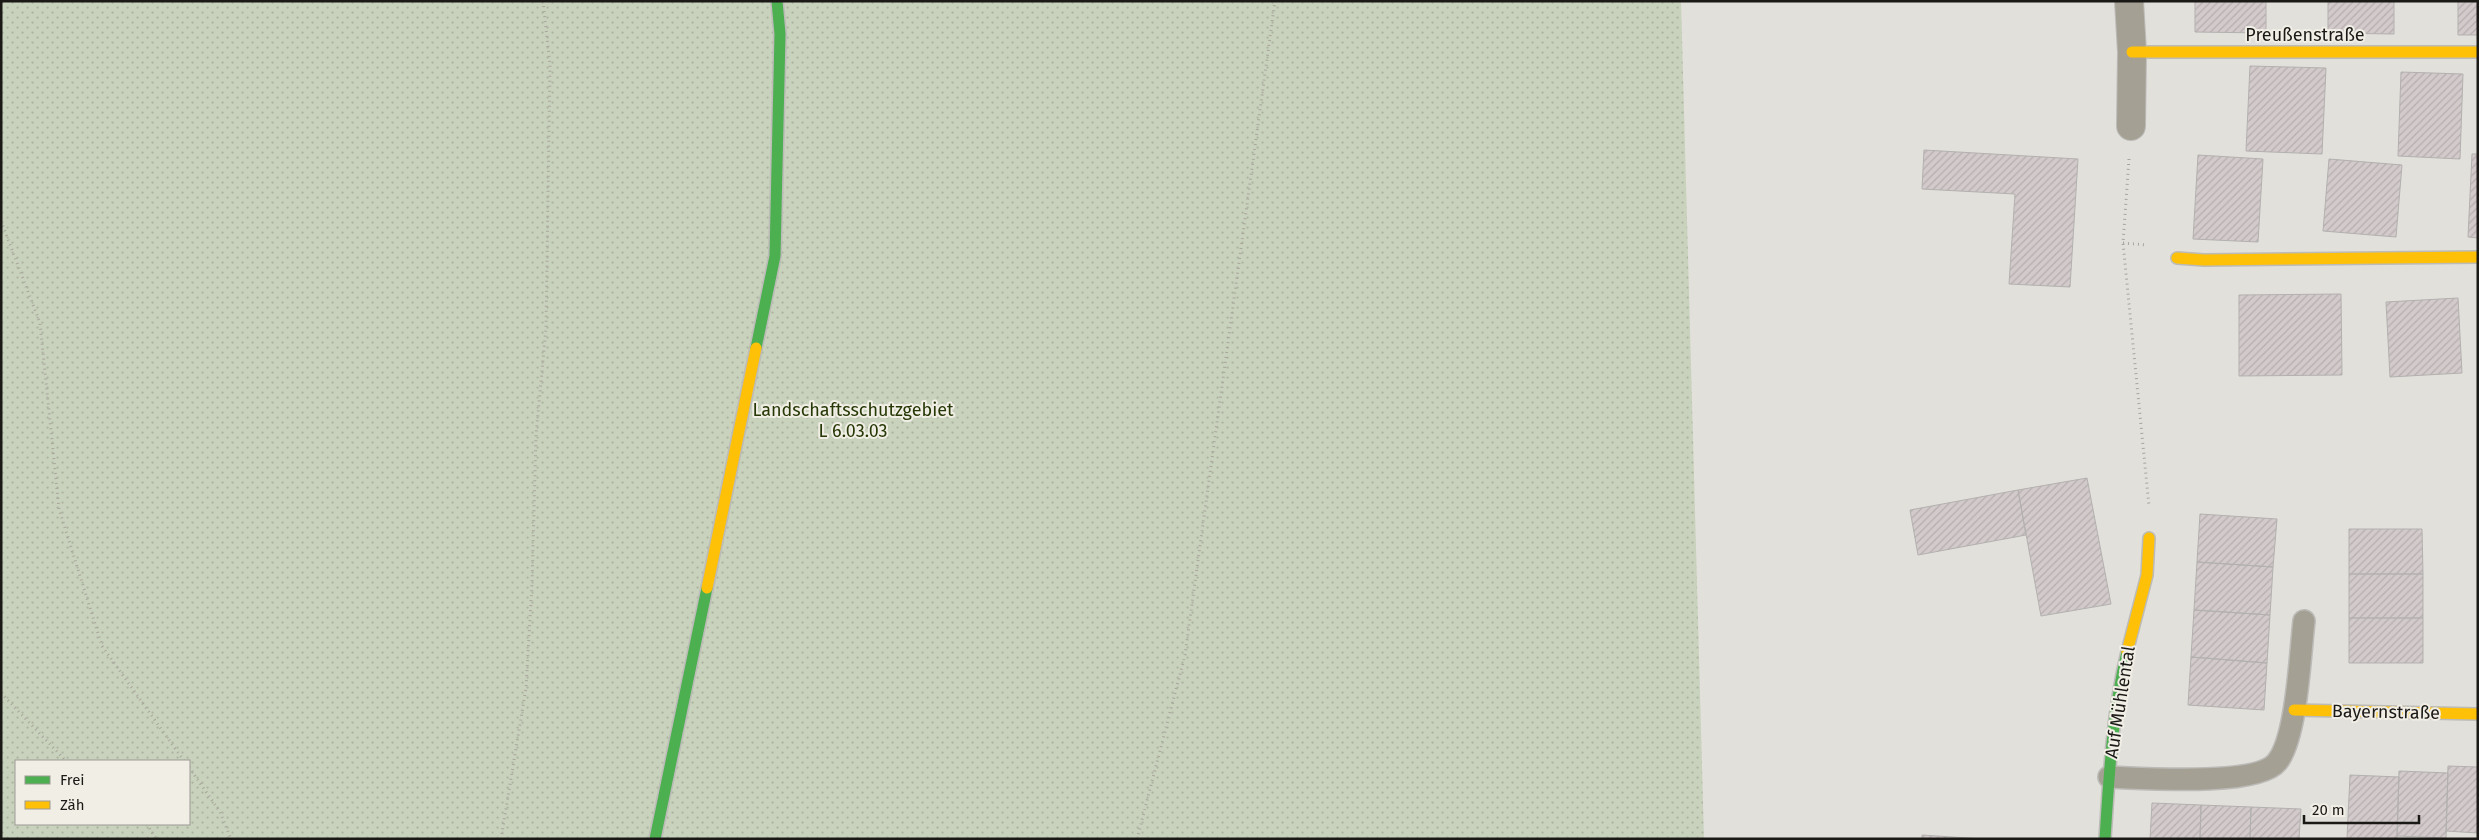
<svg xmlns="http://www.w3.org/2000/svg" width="2479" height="840" font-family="'Fira Sans',sans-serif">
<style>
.park{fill:url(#park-dots);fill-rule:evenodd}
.building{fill:url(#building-hatch);stroke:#b3b1af}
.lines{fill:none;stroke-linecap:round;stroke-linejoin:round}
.lane-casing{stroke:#bcbbb8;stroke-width:24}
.street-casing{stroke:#bcbbb8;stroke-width:30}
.fast-casing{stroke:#bcbbb8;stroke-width:14}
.slow-casing{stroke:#bcbbb8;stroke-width:14}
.path{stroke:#a8a59d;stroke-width:3;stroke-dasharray:1 4;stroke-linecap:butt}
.lane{stroke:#a5a094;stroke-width:21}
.street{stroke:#a5a094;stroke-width:28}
.fast{stroke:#4caf50;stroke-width:11}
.slow{stroke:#ffc107;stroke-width:11}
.labels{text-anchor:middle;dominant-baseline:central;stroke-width:4;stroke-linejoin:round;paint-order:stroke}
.street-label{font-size:18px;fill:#1a1916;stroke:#f1eee6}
.park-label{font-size:18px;fill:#263805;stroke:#f1eee6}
</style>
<defs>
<pattern id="park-dots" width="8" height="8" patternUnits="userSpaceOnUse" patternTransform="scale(1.25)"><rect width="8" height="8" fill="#c9d2bc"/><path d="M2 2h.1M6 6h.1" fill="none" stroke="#acb4a1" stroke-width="1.8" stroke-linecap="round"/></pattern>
<pattern id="building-hatch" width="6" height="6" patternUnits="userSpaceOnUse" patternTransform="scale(1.25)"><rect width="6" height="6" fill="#d3cacc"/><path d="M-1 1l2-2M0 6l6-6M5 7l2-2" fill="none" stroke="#b5adae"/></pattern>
</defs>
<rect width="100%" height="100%" fill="#e1e0db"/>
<path class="park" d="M1 1H1681L1704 839H1ZM16 761H189V824H16Z"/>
<path class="building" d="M2195 1H2266V33L2195 32Z
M2328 1H2394V34L2328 33Z
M2458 1H2478V35H2458Z
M2250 66 2326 68 2322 154 2246 151Z
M2401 72 2463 74 2460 159 2398 156Z
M1924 150 2078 159 2070 287 2009 284 2015 194 1922 189Z
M2472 154H2478V238L2468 237Z
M2198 155 2263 159 2258 242 2193 239Z
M2329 159 2402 165 2396 237 2323 231Z
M2341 294 2342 375 2239 376V295Z
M2458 298 2462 373 2390 377 2386 302Z
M2087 478 2111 604 2041 616 2018 490Z
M2018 490 2026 535 1918 555 1910 510Z
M2200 514 2277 519 2273 567 2197 562Z
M2349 529H2422L2423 574H2349Z
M2197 562 2273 567 2270 615 2194 610Z
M2349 574H2423V618H2349Z
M2194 610 2270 615 2267 663 2191 657Z
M2349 618H2423V663H2349Z
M2191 657 2267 663 2264 710 2188 705Z
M2448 766 2478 767V833L2446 831Z
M2399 771 2448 773 2446 838 2397 836Z
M2350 775 2399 777 2397 839H2347Z
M2152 803 2201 805 2200 839H2150Z
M2201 805 2251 807 2250 839H2200Z
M2251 807 2301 809 2299 839H2250Z
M1922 835 1983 839H1922Z"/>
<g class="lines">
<defs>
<path id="lane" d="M2109 777C2141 778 2257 787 2277 762 2297 738 2300 654 2304 621"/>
<path id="street" d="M2129 1 2132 52 2131 126"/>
<path id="fast" d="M756 348 775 256 780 34 777 1
M655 839 707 588
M2105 839C2109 777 2112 713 2127 652"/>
<path id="slow" d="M2132 52H2478
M2177 258 2204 260 2478 257
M707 588 756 348
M2127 652 2147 575 2149 538
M2294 710 2478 714"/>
</defs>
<use href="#lane" class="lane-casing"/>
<use href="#street" class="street-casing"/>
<use href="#fast" class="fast-casing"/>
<use href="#slow" class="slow-casing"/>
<path class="path" d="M2129 159 2123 243 2149 506
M1 221 40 323 59 509 102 646 184 761
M2123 243 2147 245
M1 693 66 761
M189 767 220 812 231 839
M147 824 156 839
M501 839 526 688 532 585 536 435 546 328 550 65 543 1
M1137 839 1185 655 1275 1"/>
<use href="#lane" class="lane"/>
<use href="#street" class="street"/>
<use href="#fast" class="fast"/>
<use href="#slow" class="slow"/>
</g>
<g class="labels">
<g class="street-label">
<text x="2305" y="35">Preußenstraße</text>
<text transform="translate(2120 702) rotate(-81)">Auf Mühlental</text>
<text transform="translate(2386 712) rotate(1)">Bayernstraße</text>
</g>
<g class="park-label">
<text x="853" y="410">Landschaftsschutzgebiet<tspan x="853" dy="21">L 6.03.03</tspan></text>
</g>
</g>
<rect width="2479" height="840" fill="none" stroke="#1a1916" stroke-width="5"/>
<rect x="15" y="760" width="175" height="65" fill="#f1eee6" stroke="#9b9993"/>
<rect x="25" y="776" width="25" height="8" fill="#4caf50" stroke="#9b9993"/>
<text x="60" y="785" font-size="15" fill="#1a1916">Frei</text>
<rect x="25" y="801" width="25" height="8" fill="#ffc107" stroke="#9b9993"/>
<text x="60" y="810" font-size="15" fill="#1a1916">Zäh</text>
<path d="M2304 815v8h115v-8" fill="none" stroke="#1a1916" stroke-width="2.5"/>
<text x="2312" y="815" font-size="15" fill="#1a1916" stroke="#f1eee6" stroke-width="4" paint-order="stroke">20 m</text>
</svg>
